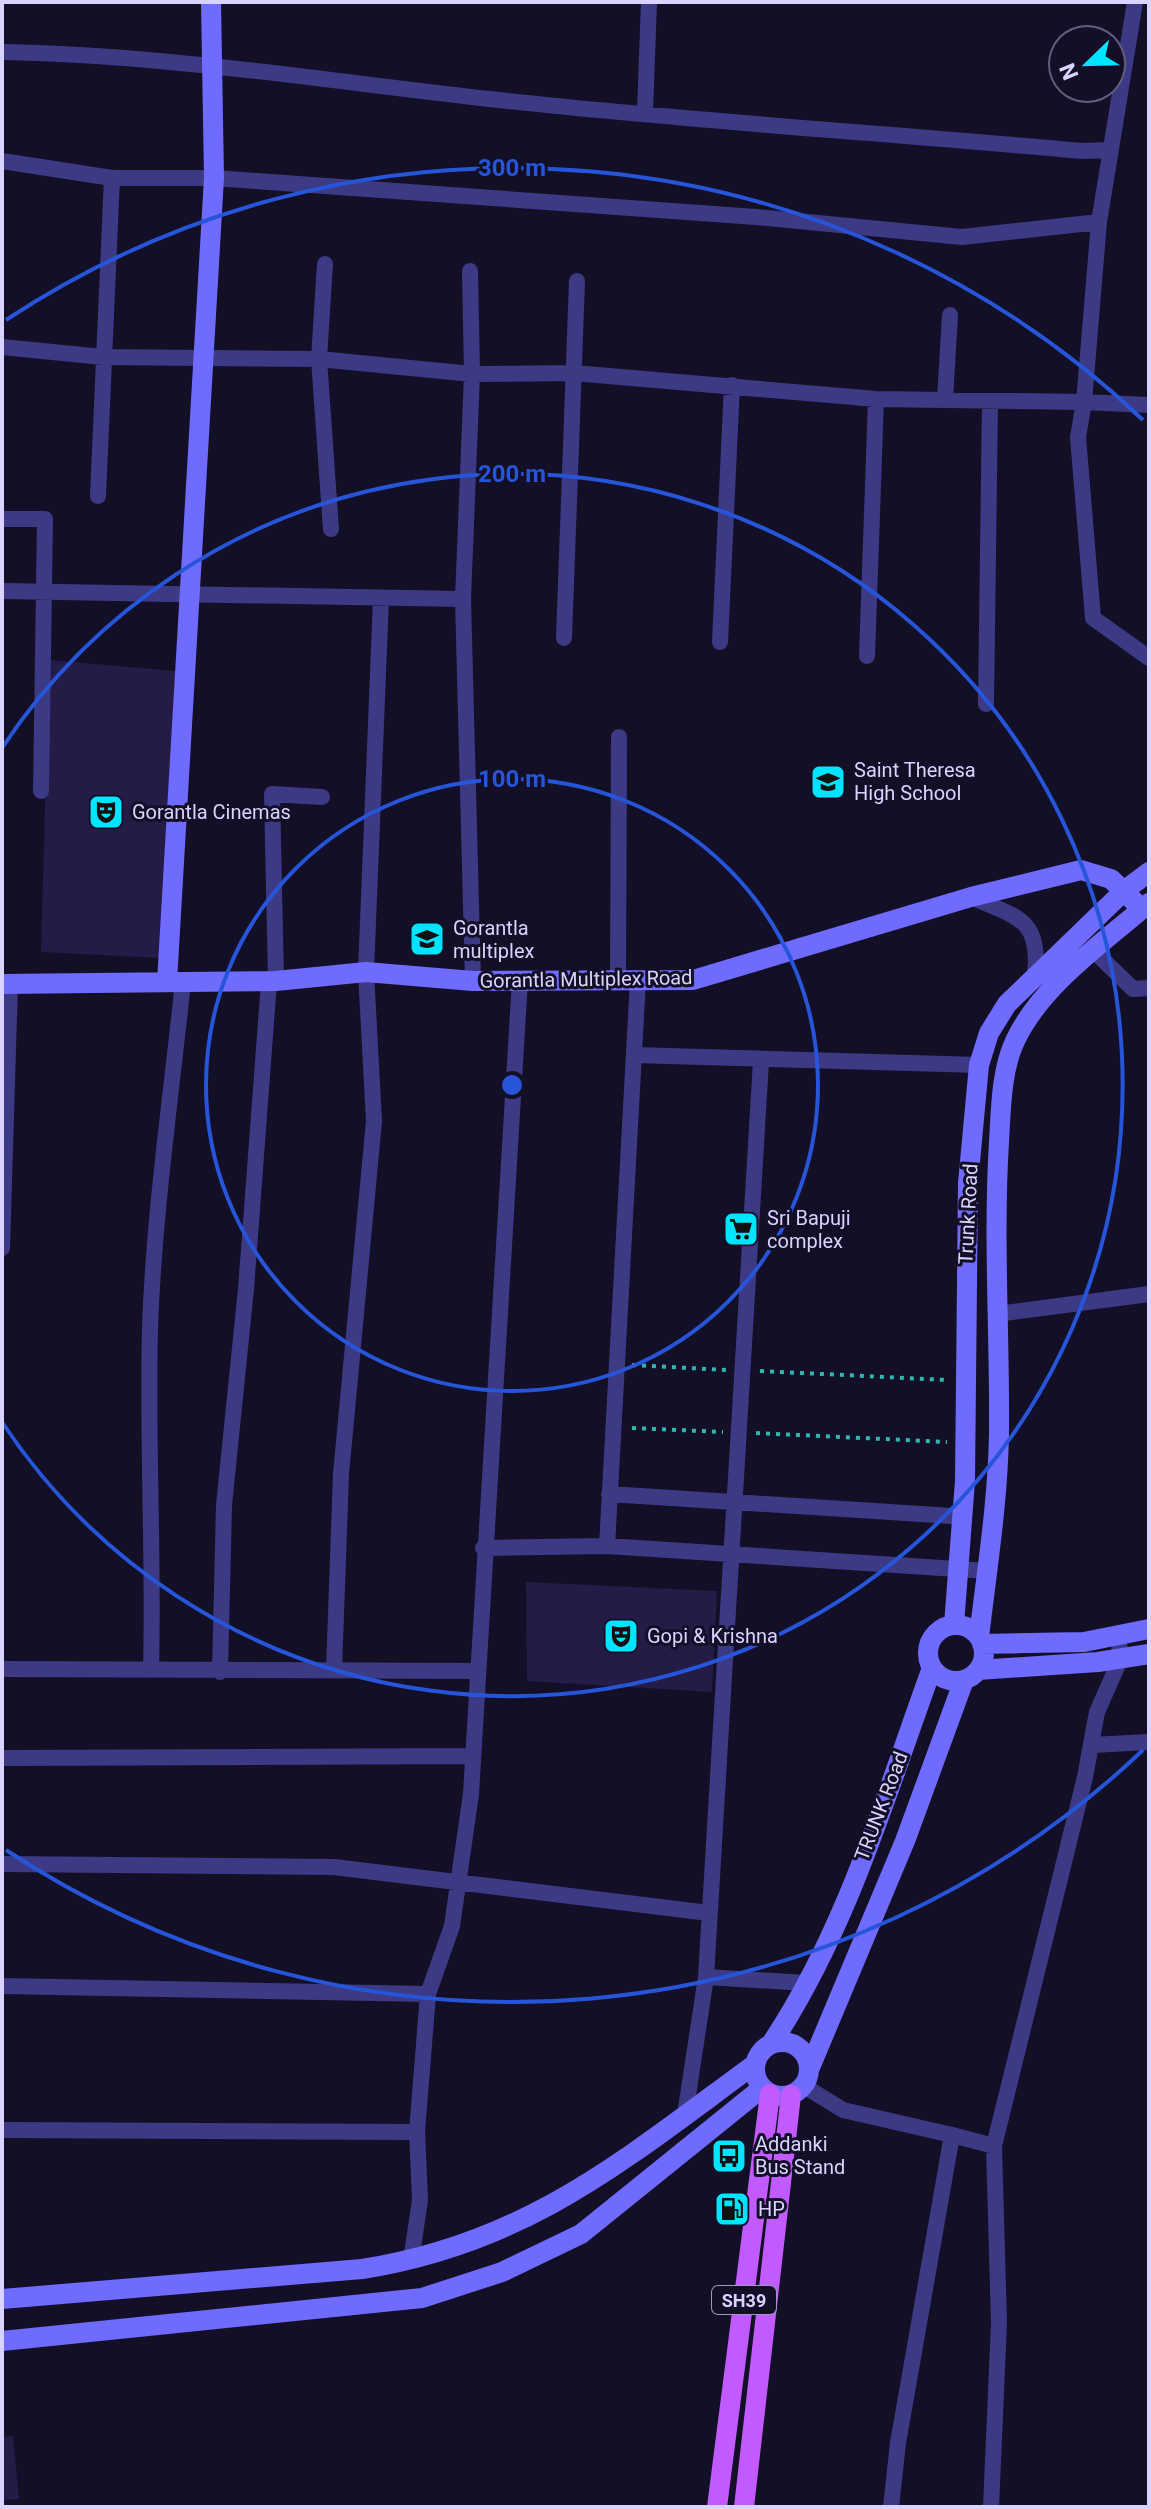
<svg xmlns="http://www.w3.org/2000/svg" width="1151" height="2509" font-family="Roboto,sans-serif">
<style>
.building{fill:#241b47}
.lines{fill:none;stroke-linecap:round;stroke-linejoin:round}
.path{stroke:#2fb8b0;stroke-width:4;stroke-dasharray:4 6;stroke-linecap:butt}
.street{stroke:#3d3a85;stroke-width:16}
.secondary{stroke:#6f6bff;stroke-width:20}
.primary{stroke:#c25bff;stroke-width:20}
.ring{fill:none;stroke:#2655da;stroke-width:4}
.labels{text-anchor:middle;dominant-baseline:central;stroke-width:6;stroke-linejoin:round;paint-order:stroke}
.shield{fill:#130f26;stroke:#9e99be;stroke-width:2}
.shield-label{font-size:18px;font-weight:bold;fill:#d9d4ff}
.poi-label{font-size:20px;fill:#d9d4ff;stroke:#130f26;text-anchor:start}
.street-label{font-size:20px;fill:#d9d4ff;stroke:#130f26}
.centre{fill:#2655da;stroke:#130f26;stroke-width:4}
.ring-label{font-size:24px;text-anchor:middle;font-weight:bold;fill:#2655da;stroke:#130f26;stroke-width:6;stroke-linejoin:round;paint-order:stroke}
</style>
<rect width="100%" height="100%" fill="#130f26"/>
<path class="building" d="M49 660 176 671 159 958 41 952Z
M526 1582 717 1591 712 1692 527 1681Z
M13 2436 19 2499 2 2500V2437Z"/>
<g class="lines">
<path class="path" d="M632 1365 727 1370
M760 1371 947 1380
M632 1428 723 1432
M756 1433 947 1442"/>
<path class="street" d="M1135 2 1099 222 1084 402 1149 405
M2 52C166 55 327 81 490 99 687 121 885 133 1082 151L1109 150
M645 112 649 2
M2 161 112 178H214L756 217 962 237 1099 222
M325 264 319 359 331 529
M470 271 472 374 463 599 473 981
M2 347 103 357 319 359 472 374 574 373 876 399 1084 402 1078 437 1093 618 1149 658
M945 400 950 315
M98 496 112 178
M2 519H45L41 791
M2 591 463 599
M564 638 577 281
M720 642 732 385
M867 656 876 399
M986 704 990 401
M971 897C1016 917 1041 918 1035 974
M1094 951 1133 989 1149 988
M618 980 619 737
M276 981 272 794 322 797
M634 1055 979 1065
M2 1248 10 983
M997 1314 1149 1294
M609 1494 952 1516
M607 1546 638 980
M483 1548 607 1546 987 1571
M2 1669 477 1671
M151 1670C154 1556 147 1442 150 1328 154 1213 171 1097 183 982
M334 1670 341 1474 374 1121 366 972 381 598
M220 1672 224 1505 246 1289 269 982
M1091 1745 1149 1742
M2 1758 472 1756
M2 1864 334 1867 709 1913
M706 1977 806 1983
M2 1986 428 1994
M804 2086 843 2110 952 2135
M685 2115 706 1977 761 1061
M2 2130 417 2132
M411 2261 420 2200 417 2132 428 1994 452 1926 471 1794 520 980
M891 2507 898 2443 952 2135 994 2146
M991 2507 999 2323 994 2146 1085 1777 1097 1712 1120 1660 1119 1636"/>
<path class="secondary" d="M167 982 214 178 211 2
M2 984 276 981 366 972 473 981 693 980 971 897 1081 870 1111 879 1142 909
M954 1625 965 1481 968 1183 979 1065 989 1033 1007 1004 1125 890 1149 872
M928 1653a28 28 0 1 1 56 0a28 28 0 1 1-56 0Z
M979 1637C987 1569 998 1501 999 1433 1000 1336 993 1239 999 1142 1001 1109 1001 1071 1015 1041 1041 985 1103 943 1149 903
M982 1644 1084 1642 1149 1629
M978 1670 1098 1662 1149 1654
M755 2069a27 27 0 1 1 54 0a27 27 0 1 1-54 0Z
M771 2044C846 1932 886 1794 932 1668
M809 2070 905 1841 964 1680
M2 2299 362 2269C528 2243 625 2159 755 2064
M2 2341 422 2298 502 2272 581 2234 762 2088"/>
<path class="primary" d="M717 2507 770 2094
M744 2507 791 2095"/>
</g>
<g class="ring">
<circle cx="512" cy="1085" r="306"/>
<path d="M2 748A611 611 0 1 1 2 1422"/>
<path d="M1143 1750A917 917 0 0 1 6 1850M6 320A917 917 0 0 1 1143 420"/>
</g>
<defs>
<symbol id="school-square" viewBox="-11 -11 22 22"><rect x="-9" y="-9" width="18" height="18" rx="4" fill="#00e5ff" stroke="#130f26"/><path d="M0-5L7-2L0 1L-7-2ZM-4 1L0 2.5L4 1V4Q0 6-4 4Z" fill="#111"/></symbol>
<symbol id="theatre-square" viewBox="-11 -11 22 22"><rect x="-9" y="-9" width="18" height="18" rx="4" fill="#00e5ff" stroke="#130f26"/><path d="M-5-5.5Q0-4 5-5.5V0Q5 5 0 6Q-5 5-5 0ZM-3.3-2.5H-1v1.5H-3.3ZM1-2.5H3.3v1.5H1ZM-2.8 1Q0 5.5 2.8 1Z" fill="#111"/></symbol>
<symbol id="supermarket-square" viewBox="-11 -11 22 22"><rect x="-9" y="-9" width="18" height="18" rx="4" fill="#00e5ff" stroke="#130f26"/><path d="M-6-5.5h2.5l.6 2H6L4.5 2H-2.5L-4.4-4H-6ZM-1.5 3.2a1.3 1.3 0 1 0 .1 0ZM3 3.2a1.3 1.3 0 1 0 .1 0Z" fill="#111"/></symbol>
<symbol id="bus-square" viewBox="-11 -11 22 22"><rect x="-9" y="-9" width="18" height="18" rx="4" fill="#00e5ff" stroke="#130f26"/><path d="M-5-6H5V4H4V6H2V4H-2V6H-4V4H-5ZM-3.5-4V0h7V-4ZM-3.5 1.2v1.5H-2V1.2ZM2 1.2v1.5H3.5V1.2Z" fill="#111"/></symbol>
<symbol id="fuel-square" viewBox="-11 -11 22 22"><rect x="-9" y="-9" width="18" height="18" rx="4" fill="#00e5ff" stroke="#130f26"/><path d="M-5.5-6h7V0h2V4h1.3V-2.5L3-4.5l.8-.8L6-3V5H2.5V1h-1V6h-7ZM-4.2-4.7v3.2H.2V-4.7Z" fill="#111"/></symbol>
</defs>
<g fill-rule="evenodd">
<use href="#school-square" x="808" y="762" width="40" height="40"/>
<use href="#theatre-square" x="86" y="792" width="40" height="40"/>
<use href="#school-square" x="407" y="919" width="40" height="40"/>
<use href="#supermarket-square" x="721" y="1209" width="40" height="40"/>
<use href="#theatre-square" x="601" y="1616" width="40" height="40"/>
<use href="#bus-square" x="709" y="2136" width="40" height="40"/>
<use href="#fuel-square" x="712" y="2189" width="40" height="40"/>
</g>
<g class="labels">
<rect class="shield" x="712" y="2286" width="64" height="28" rx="6"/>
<g class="shield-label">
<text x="744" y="2300">SH39</text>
</g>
<g class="poi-label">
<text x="854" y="770">Saint Theresa<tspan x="854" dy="23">High School</tspan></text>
<text x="132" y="812">Gorantla Cinemas</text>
<text x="453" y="928">Gorantla<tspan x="453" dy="23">multiplex</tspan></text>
<text x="767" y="1218">Sri Bapuji<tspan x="767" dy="23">complex</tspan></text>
<text x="647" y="1636">Gopi &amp; Krishna</text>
<text x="755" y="2144">Addanki<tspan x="755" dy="23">Bus Stand</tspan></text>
<text x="758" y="2209">HP</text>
</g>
<g class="street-label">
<text transform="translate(586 979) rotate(-1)">Gorantla Multiplex Road</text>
<text transform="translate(968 1214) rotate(-87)">Trunk Road</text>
<text transform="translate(881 1806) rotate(-69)">TRUNK Road</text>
</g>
</g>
<circle cx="512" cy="1085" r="12" class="centre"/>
<g class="ring-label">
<text x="512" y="176">300 m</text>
<text x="512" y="482">200 m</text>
<text x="512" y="787">100 m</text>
</g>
<rect width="1151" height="2509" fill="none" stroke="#d9d4ff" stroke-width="8"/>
<g transform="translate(1087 64) rotate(247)"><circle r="38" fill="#130f26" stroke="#625e7d" stroke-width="2"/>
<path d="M0-6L14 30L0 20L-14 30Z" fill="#00e5ff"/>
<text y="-12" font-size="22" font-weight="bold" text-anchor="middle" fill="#d9d4ff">N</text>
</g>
</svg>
